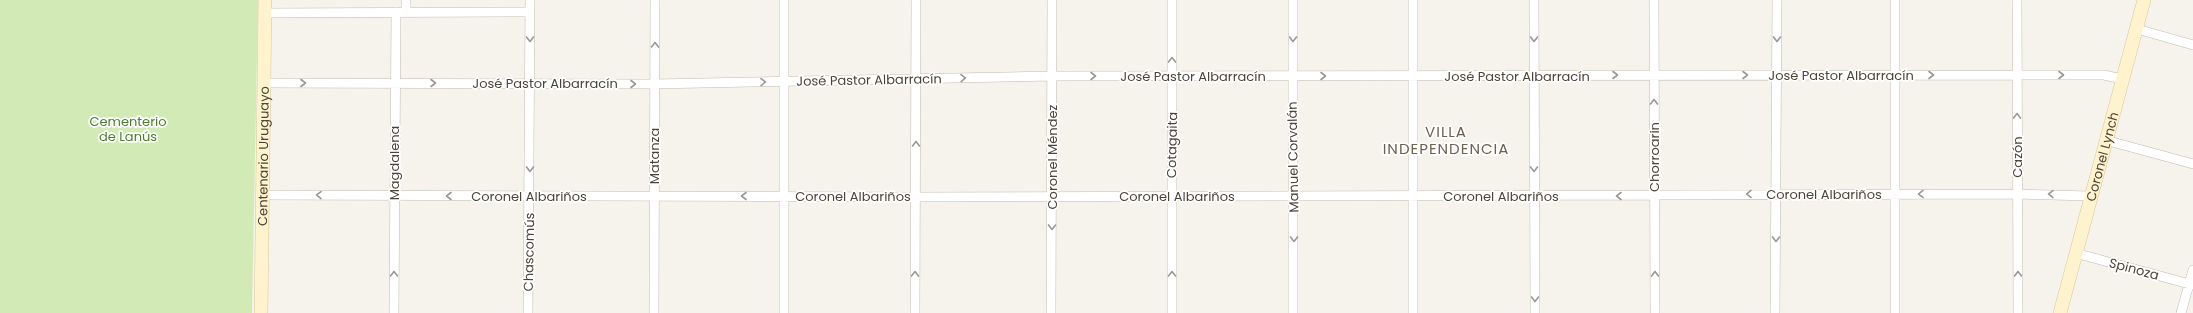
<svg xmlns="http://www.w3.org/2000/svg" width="2193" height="313" font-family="Poppins,sans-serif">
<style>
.green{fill:#d2eab5}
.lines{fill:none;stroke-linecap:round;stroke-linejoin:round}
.street-casing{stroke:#c2bbae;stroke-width:10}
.secondary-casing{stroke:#d6c79b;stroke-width:14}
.street{stroke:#fff;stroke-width:9}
.secondary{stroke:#fff3cd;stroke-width:13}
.oneway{stroke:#9c9892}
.labels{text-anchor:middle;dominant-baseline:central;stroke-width:3.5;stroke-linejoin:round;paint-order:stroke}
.street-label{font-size:13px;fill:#4b4439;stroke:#fff}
.park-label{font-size:13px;fill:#4a7f2a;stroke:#fff}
.quarter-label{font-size:15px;letter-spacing:1px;fill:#6e6250;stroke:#fff}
</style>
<rect width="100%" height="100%" fill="#f6f3ec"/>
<path class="green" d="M0 0H258L252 313H0Z"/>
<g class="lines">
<defs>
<path id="street" d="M1293 0V313
M1534 0 1535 313
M1654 0 1655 313
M2017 0 2018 313
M406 12V0
M265 13 530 12
M2137 29 2193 45
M264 83 654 84 1052 76 2017 75H2104L2122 79
M2105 140 2193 164
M263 195 916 197 2017 194 2090 196
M2075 253 2193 285
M394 313 396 12
M528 313 530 0
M654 313 655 0
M784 313V0
M915 313 916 0
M1051 313 1052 0
M1172 313V0
M1413 313V0
M1775 313 1777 0
M1895 313V0
M2181 313 2193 270"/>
<g id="secondary">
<path id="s1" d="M261 313 265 0"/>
<path id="s2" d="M2060 313 2144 0"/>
</g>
</defs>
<use href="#street" class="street-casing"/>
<use href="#secondary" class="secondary-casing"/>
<use href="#street" class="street"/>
<use href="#secondary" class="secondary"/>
</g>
<defs><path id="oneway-chevron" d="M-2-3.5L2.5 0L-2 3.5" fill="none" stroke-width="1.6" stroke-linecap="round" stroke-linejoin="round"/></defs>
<g class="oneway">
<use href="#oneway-chevron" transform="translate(530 39) rotate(90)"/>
<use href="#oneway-chevron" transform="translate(1293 39) rotate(90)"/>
<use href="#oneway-chevron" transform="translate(1534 39) rotate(90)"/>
<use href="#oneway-chevron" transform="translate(1777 39) rotate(91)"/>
<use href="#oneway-chevron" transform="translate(655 45) rotate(-89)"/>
<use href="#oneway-chevron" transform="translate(1172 60) rotate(-90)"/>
<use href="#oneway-chevron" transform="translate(1615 75)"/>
<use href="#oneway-chevron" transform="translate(1745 75)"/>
<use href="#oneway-chevron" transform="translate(1931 75)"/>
<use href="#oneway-chevron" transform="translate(2061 75)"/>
<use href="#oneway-chevron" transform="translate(1093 76)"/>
<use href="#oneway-chevron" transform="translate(1323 76)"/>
<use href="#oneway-chevron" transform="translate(963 78) rotate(-2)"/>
<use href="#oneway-chevron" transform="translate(763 82) rotate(-1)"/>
<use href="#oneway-chevron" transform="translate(303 83)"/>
<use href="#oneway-chevron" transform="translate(433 83)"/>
<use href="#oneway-chevron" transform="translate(633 84)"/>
<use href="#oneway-chevron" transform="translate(1654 102) rotate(-90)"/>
<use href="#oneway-chevron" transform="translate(2017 116) rotate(-90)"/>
<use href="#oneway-chevron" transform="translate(916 144) rotate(-90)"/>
<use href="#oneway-chevron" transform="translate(530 169) rotate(90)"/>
<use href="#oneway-chevron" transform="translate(1534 169) rotate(90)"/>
<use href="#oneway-chevron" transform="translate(1749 194) rotate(179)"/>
<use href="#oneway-chevron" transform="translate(1921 194) rotate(179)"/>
<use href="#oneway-chevron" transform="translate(2051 194) rotate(-179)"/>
<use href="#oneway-chevron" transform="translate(319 195) rotate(-179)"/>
<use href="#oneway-chevron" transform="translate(449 196) rotate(180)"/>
<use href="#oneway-chevron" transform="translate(744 196) rotate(-180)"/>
<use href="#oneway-chevron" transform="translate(1619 196) rotate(180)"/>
<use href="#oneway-chevron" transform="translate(1052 227) rotate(91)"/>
<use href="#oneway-chevron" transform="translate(1294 239) rotate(90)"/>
<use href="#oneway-chevron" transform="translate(1776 239) rotate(91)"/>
<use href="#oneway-chevron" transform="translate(394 274) rotate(-90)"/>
<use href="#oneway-chevron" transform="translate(915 274) rotate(-89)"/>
<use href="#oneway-chevron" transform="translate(1172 274) rotate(-90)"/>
<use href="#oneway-chevron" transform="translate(1655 274) rotate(-91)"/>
<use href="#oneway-chevron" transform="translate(2018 274) rotate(-91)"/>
<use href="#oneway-chevron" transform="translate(1535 299) rotate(90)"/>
</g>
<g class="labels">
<g class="street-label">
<text x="1841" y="75">José Pastor Albarracín</text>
<text x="1193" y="76">José Pastor Albarracín</text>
<text x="1517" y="76">José Pastor Albarracín</text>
<text transform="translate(869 80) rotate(-1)">José Pastor Albarracín</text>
<text x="545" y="83">José Pastor Albarracín</text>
<text transform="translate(1172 145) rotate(-89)">Cotagaita</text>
<text stroke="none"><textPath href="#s1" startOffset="157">Centenario Uruguayo</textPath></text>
<text transform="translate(654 156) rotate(-90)">Matanza</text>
<text stroke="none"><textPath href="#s2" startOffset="162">Coronel Lynch</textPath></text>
<text transform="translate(1052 157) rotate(-90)">Coronel Méndez</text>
<text transform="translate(1293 157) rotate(-91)">Manuel Corvalán</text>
<text transform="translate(1654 157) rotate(-90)">Chorroarin</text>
<text transform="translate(2017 157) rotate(-90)">Cazón</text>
<text transform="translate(394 163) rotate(-90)">Magdalena</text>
<text x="1824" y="194">Coronel Albariños</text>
<text x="529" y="196">Coronel Albariños</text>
<text x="853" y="196">Coronel Albariños</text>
<text x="1177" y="196">Coronel Albariños</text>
<text x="1501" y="196">Coronel Albariños</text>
<text transform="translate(529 252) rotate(-89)">Chascomús</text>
<text transform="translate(2134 269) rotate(15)">Spinoza</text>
</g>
<g class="park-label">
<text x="128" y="121">Cementerio<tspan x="128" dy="15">de Lanús</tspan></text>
</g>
<g class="quarter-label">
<text x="1446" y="131">VILLA<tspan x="1446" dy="17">INDEPENDENCIA</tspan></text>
</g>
</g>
</svg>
